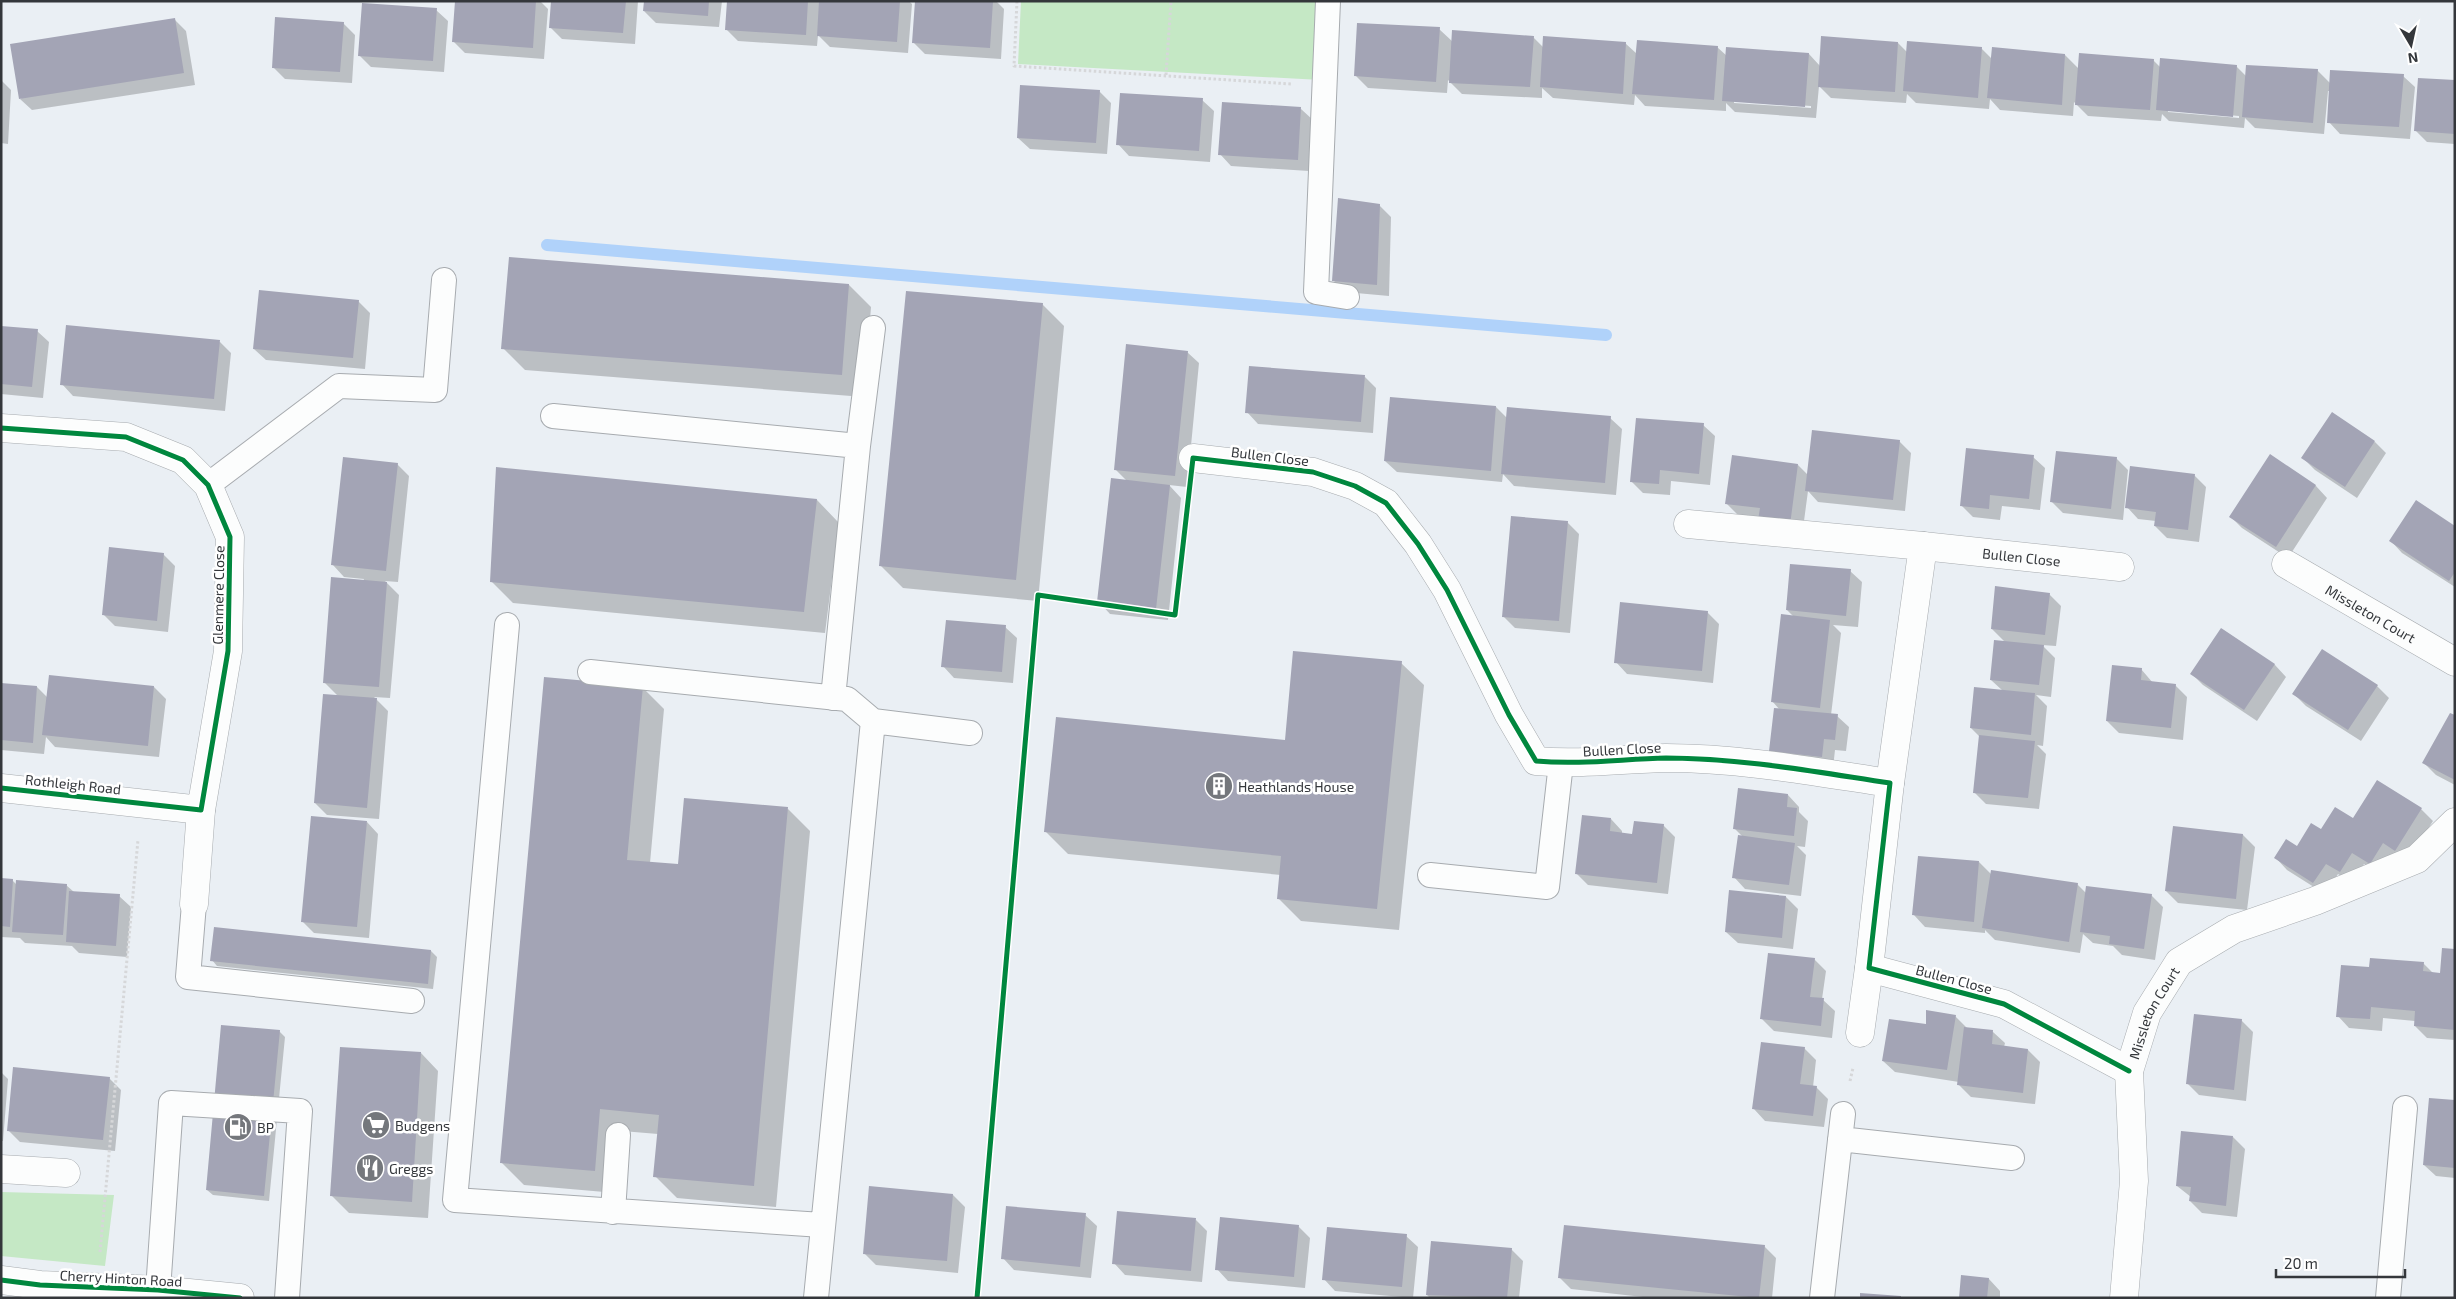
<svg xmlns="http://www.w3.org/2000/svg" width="2456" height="1299" font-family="'Exo 2',sans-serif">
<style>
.green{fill:#c5e8c5}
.shadow{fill:#0003;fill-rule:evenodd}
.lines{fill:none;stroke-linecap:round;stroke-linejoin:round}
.stream{stroke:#b0d2fa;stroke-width:12}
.building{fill:#a3a4b5}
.service-casing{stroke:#a7abaf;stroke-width:26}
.minor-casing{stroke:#a7abaf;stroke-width:29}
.tertiary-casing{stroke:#a7abaf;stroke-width:29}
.path{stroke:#d6d7d9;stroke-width:3;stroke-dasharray:2.5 2.5;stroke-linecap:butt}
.service{stroke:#fcfdfd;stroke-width:24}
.minor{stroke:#fcfdfd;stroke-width:28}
.tertiary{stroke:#fcfdfd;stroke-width:28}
.cycleway-casing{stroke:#fff;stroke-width:8}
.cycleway{stroke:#00873e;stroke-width:5}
.labels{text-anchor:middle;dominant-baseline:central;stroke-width:5;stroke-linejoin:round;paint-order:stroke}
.street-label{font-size:14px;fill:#34373b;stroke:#fff}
.poi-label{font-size:14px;fill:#34373b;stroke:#fff;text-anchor:start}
</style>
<rect width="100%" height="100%" fill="#eaeff4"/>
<path class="green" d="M1021 1H1325L1321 80 1018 64Z
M1 1192 114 1195 105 1266 1 1256Z"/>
<path class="shadow" d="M456 1H540L548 9 544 59 465 53 453 41Z
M552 1H638L635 44 562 39 550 27Z
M645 1H722L719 27 656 23 644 11Z
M728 1H909L912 4 908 53 830 47 818 35 817 46 738 41 726 29Z
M916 1H996L1004 9 1001 59 925 54 913 42Z
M436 10 448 21 444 72 371 67 359 55Z
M174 19 186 31 195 85 32 110 20 99Z
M343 23 355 35 352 83 285 79 273 67Z
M1439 29 1453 42 1533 37 1544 48 1625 43 1637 54 1717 47 1727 56 1809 54 1820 66 1898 43 1907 52 1981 48 1992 59 2065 55 2079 69 2153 60 2161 68 2236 66 2247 77 2317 70 2331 84 2403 76 2415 87 2410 139 2340 134 2329 122 2330 91H2328L2324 134 2255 128 2245 118 2244 128 2169 121 2162 114 2161 121 2088 116 2074 102 2073 116 2000 110 1990 99 1989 109 1916 103 1907 94 1906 103 1831 98 1819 86 1816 118 1735 112 1726 103V111L1645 106 1635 95 1634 105 1553 98 1542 88V98L1462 94 1448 80 1447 93 1368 88 1356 76ZM1734 101 1811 106V108L1734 103ZM2168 110 2239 116V118L2168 112Z
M1 80 11 90 8 144 1 143Z
M2455 82V144L2427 142 2415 130Z
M1099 91 1111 103 1107 154 1030 149 1018 138Z
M1202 100 1214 111 1210 162 1129 156 1118 144Z
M1301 109 1313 120 1309 171 1231 166 1220 154Z
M1379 205 1391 217 1389 296 1345 292 1334 281Z
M849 285 871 307 864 397 525 370 503 348Z
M358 301 370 313 365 369 266 360 254 349Z
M1042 304 1064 326 1038 601 903 588 881 566Z
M1 327 37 331 49 342 43 398 1 394Z
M220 342 231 353 225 411 73 396 62 384Z
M1187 352 1199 363 1187 487 1169 485 1181 498 1168 620 1110 614 1099 602 1127 481 1116 470Z
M1365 377 1376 388 1373 433 1258 424 1247 412Z
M1496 407 1508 419 1610 418 1622 429 1616 495 1514 486 1503 474 1502 482 1397 472 1385 461Z
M1703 425 1715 436 1710 485 1671 481 1670 495 1643 493 1631 481Z
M1899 441 1911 453 1905 511 1818 502 1808 491 1802 536 1760 518 1738 515 1726 503 1798 465 1808 475Z
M2375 442 2386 453 2357 498 2315 470 2303 458Z
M2270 456 2316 486 2327 498 2288 558 2242 528 2231 517Z
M2033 457 2045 468 2040 510 2002 506 2000 520 1973 517 1961 505Z
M2116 458 2128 470 2123 520 2063 513 2051 501Z
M397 464 409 476 398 582 385 581 399 595 390 698 374 697 388 711 379 819 327 815 315 803 338 696 324 682 364 579 344 577 333 565Z
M2194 475 2206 487 2199 542 2167 538 2155 526 2156 521 2138 519 2127 507Z
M817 500 839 523 825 633 513 603 491 581Z
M1567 522 1579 534 1570 633 1515 628 1503 616Z
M2455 527V587L2402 553 2391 541Z
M163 554 175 566 168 632 115 626 103 614Z
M1850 571 1862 582 1858 627 1833 625 1841 633 1831 715 1837 716 1849 727 1846 751 1835 750 1833 768 1782 763 1771 751 1780 710 1772 701 1794 617 1787 610Z
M2049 594 2061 606 2056 646 2042 645 2055 658 2051 697 2036 695 2047 706 2043 746 2037 745 2046 754 2039 809 1986 804 1974 792 1980 737 1971 728 2003 691 1991 680 2005 642 1992 629Z
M1707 612 1719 624 1713 683 1627 674 1616 662Z
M1005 627 1017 638 1013 683 954 678 943 666Z
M2222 629 2275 665 2286 677 2257 721 2203 685 2192 674Z
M1401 663 1424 685 1399 930 1301 921 1279 899 1281 875 1068 854 1046 832 1286 741Z
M2141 669 2153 683 2175 685 2187 697 2183 740 2119 733 2107 721Z
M1 684 37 687 48 698 154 687 166 699 159 757 55 747 46 737 44 754 1 750Z
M2377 686 2389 698 2361 741 2306 706 2294 694Z
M642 687 664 709 650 863 679 865 788 809 810 831 776 1207 677 1198 655 1176 658 1134 622 1131 616 1193 524 1185 502 1163Z
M2455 717V785L2436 775 2424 763Z
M1788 795 1799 807V812L1808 821 1805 847 1797 846 1806 855 1801 896 1745 889 1734 877 1743 837 1735 829Z
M2421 809 2433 821 2407 861 2382 875 2364 864 2352 883 2338 874 2325 894 2287 870 2276 858 2297 848 2321 831 2353 820Z
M1611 819 1622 831V834L1634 836 1663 825 1675 837 1668 894 1588 885 1576 873Z
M367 822 378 834 369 938 314 933 302 921Z
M2174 827 2243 835 2255 847 2247 910 2178 903 2166 891Z
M1979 862 1992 875 2077 884 2086 893 2151 895 2163 907 2155 960 2122 955 2113 946 2093 943 2083 934 2080 953 1995 940 1985 930V933L1925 927 1914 915Z
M1 879 12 880 17 885H66L74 892 119 896 131 907 127 957 79 953 72 946 25 943 20 938 1 937Z
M1730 891 1786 897 1798 909 1793 949 1738 943 1726 932Z
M215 928 431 951 437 957 433 989 217 966 212 960Z
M2455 950V1040L2427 1038 2415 1026V1021L2383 1018 2382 1031 2349 1028 2338 1016 2370 969 2423 963 2433 973 2441 974Z
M1814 959 1826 971 1822 999 1835 1011 1832 1038 1774 1031 1762 1019Z
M1955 1016 1967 1028 1993 1032 2005 1043 2004 1047 2028 1050 2040 1062 2035 1104 1971 1097 1959 1085V1082L1895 1072 1883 1061 1927 1026Z
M2241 1020 2253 1032 2246 1101 2199 1095 2188 1084Z
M279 1031 285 1037 269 1201 213 1195 207 1190Z
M1804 1048 1816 1060 1813 1087H1816L1828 1099 1824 1127 1765 1121 1754 1109Z
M421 1053 438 1071 428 1218 349 1213 332 1196Z
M1 1072 8 1079 3 1141H1Z
M109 1078 121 1090 115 1151 20 1142 8 1130Z
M2455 1101V1178L2436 1176 2424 1165Z
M2233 1137 2245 1149 2237 1217 2202 1213 2190 1201 2191 1197 2177 1186Z
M953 1195 965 1207 958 1273 876 1265 864 1253Z
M1085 1215 1097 1226 1091 1278 1014 1270 1003 1258Z
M1196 1220 1207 1231 1202 1282 1125 1275 1114 1263Z
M1298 1226 1310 1238 1305 1288 1228 1281 1217 1269Z
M1406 1236 1418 1247 1413 1298 1335 1291 1324 1279Z
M1764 1246 1776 1258 1772 1298H1652L1571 1289 1559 1277Z
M1511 1249 1523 1261 1519 1298H1430L1427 1295Z
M1989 1279 2000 1291V1298H1960Z"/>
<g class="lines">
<path class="stream" d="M547 245 1606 335"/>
</g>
<path class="building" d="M455 1H536L533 48 452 42Z
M551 1H626L623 33 549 28Z
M644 1H709L708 16 643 11Z
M727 1H808L806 35 725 30Z
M819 1H900L897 42 817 36Z
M915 1H993L990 48 912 43Z
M362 3 437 8 433 61 358 56Z
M275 17 344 22 340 72 272 68Z
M175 18 184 73 19 99 10 44Z
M1357 23 1440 27 1436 82 1354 76Z
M1452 30 1534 36 1530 87 1449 83Z
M1543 36 1626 42 1623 94 1540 87Z
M1821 36 1898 42 1895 92 1818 87Z
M1637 40 1718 46 1714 100 1632 94Z
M1907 41 1982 47 1978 98 1903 91Z
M1726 47 1809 53 1805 107 1722 101Z
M1992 47 2065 54 2062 105 1987 98Z
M2079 53 2154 59 2150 110 2075 105Z
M2160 58 2237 65 2233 117 2156 110Z
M2246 65 2318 69 2313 123 2242 117Z
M2330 70 2404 74 2399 127 2327 123Z
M2418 78 2455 80V134L2414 131Z
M1020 85 1100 90 1096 143 1017 138Z
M1120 93 1203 98 1199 151 1116 145Z
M1222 102 1301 107 1298 160 1218 155Z
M1338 198 1380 204 1377 285 1332 281Z
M509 257 849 284 842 375 501 349Z
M259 290 359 300 353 358 253 349Z
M906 291 1043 303 1016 580 879 566Z
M66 325 220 340 214 399 60 385Z
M1 326 38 329 32 387 1 384Z
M1126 344 1188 351 1175 476 1114 470Z
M1249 366 1365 375 1361 422 1245 413Z
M1390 397 1496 406 1491 471 1384 461Z
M1507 407 1611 416 1605 483 1501 474Z
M2332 412 2375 441 2345 487 2301 458Z
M1636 418 1704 423 1699 474 1660 470 1659 484 1630 482Z
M1812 430 1900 440 1893 500 1805 491Z
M1966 448 2034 455 2029 499 1990 495 1989 509 1960 506Z
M2056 451 2117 457 2111 509 2050 502Z
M2270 454 2316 485 2276 547 2229 517Z
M1732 455 1798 464 1790 525 1758 520 1760 508 1725 504Z
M343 457 398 463 386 571 331 565Z
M2130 466 2195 474 2188 530 2154 526 2156 512 2125 508Z
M496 467 817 499 804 612 490 582Z
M1111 478 1170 485 1156 609 1097 602Z
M2416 500 2455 526V572L2449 581 2389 541Z
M1511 516 1568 521 1559 621 1502 617Z
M109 547 164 553 157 621 102 615Z
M1790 564 1851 569 1846 616 1786 610Z
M331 577 387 582 379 687 323 683Z
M1995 586 2050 593 2045 635 1991 629Z
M1620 602 1708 611 1702 671 1614 663Z
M1781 614 1830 620 1820 708 1771 702Z
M946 620 1006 625 1002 672 941 667Z
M2221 628 2275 664 2244 710 2190 674Z
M1994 640 2044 645 2039 685 1990 680Z
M2322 649 2378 685 2348 730 2292 694Z
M1293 651 1402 661 1377 909 1277 899 1281 856 1044 832 1056 717 1285 740Z
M2112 665 2142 668 2141 680 2176 684 2171 728 2106 721Z
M49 675 154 686 148 746 42 735Z
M544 677 643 686 627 860 678 864 684 798 788 807 754 1186 653 1177 659 1115 600 1109 595 1171 500 1163Z
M1 683 37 686 33 743 1 740Z
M1974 687 2035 693 2031 735 1970 728Z
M323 694 377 698 367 808 314 803Z
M1774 708 1838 714 1835 740 1824 739 1822 757 1769 751Z
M2450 713 2455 715V780L2422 763Z
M1979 735 2035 741 2028 798 1973 793Z
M2377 780 2422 808 2395 851 2383 843 2370 864 2352 853 2340 872 2326 864 2313 883 2274 858 2286 839 2297 846 2311 823 2321 829 2335 807 2353 818Z
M1738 788 1788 794 1787 807 1797 808 1794 836 1733 829Z
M1582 815 1611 818 1610 831 1632 834 1634 821 1664 824 1657 883 1575 874Z
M311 816 367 821 357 927 301 922Z
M2173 826 2243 834 2236 899 2165 891Z
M1738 835 1795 843 1789 885 1732 878Z
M1918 856 1979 861 1974 922 1912 915Z
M1991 870 2078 883 2069 942 1982 928Z
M1 878 13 879 10 927 1 926Z
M16 880 67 884 63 935 12 932Z
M2086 886 2152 894 2144 949 2109 944 2110 936 2080 932Z
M1729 890 1786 896 1782 938 1725 932Z
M69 891 120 894 116 946 66 942Z
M214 927 431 950 428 984 210 961Z
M2442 948 2455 949V1030L2414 1026 2415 1011 2371 1007 2370 1019 2336 1017 2341 965 2369 967 2370 958 2424 962 2423 971 2440 973Z
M1768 953 1815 958 1810 997 1824 998 1821 1026 1760 1019Z
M1926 1010 1956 1015 1947 1070 1882 1061 1889 1019 1926 1024Z
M2194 1014 2242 1019 2234 1090 2186 1084Z
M221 1025 280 1030 264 1196 206 1190Z
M1964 1027 1993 1030 1992 1044 2028 1049 2023 1093 1957 1085Z
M1761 1042 1805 1047 1800 1084 1817 1086 1813 1116 1752 1109Z
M340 1047 421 1052 412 1202 330 1196Z
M13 1067 110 1077 103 1140 7 1131Z
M2429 1098 2455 1100V1168L2423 1165Z
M2181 1131 2233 1136 2226 1206 2189 1201 2191 1187 2176 1186Z
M869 1186 953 1194 947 1261 863 1254Z
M1006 1206 1086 1213 1080 1267 1001 1259Z
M1117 1211 1196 1218 1191 1271 1112 1264Z
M1220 1217 1299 1225 1294 1277 1215 1270Z
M1564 1225 1765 1245 1759 1298 1558 1278Z
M1327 1227 1407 1234 1402 1287 1322 1280Z
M1431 1241 1512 1248 1507 1298 1426 1295Z
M1961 1275 1989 1278 1987 1298H1959Z
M1860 1293 1901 1296V1298H1860Z"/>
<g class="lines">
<defs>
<path id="service" d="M1328 1 1316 292 1347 297
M553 416 858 446 833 698
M858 446 873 328
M208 485 339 386 435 390 444 280
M507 625 455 1200 822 1225
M590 672 847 699 873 721 816 1298
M873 721 970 733
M1430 875 1547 887 1561 763
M194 904 188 977 412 1001
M1840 1139 2012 1158
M613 1212 618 1135
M158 1290 171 1103 300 1111 287 1298
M1822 1298 1843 1114
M2388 1298 2405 1108"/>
<g id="minor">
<path d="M1 428 126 437 183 460 208 485 230 537 228 651 201 810 1 788"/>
<path d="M1193 458 1313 472 1355 486 1386 503 1418 544 1447 590 1509 715 1536 761C1579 765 1622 759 1666 758 1741 758 1816 772 1890 783L1869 968 2004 1004 2129 1071"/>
<path d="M1688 524 1923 546 1890 783"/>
<path id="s1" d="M1923 546 2120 567"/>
<path id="s2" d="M2286 564 2455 662"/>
<path d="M194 904 201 810"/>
<path d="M1860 1033 1869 968"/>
<path d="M1 1169 66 1173"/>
<path id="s3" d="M2124 1298 2134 1181 2129 1071 2147 1013 2179 962 2234 929 2315 901 2417 859 2455 822"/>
</g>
<path id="tertiary" d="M1 1280 40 1285 158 1290 240 1298"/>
</defs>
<use href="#service" class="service-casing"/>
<use href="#minor" class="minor-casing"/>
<use href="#tertiary" class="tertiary-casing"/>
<path class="path" d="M1017 1 1014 66 1291 84
M1166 75 1171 1
M1850 1081 1853 1068
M100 1252 138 840"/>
<use href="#service" class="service"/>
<use href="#minor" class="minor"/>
<use href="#tertiary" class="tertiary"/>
<defs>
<path id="cycleway" d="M1 428 126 437 183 460 208 485 230 537 228 651 201 810 1 788
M1 1280 40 1285 158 1290 240 1298
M977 1298 1038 595 1175 615 1193 458 1313 472 1355 486 1386 503 1418 544 1447 590 1509 715 1536 761C1579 765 1622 759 1666 758 1741 758 1816 772 1890 783L1869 968 2004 1004 2129 1071"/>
</defs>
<use href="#cycleway" class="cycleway-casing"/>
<use href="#cycleway" class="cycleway"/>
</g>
<defs>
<symbol id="building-disc" viewBox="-11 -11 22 22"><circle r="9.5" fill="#74777c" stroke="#fff"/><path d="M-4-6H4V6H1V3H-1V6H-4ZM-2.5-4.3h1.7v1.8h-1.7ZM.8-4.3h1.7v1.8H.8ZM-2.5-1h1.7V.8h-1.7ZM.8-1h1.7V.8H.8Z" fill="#fff"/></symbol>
<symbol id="supermarket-disc" viewBox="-11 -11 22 22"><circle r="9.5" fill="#74777c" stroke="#fff"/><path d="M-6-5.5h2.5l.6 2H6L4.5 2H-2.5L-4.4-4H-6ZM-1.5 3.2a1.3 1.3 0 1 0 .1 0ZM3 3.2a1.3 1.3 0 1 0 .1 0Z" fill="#fff"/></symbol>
<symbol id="fuel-disc" viewBox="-11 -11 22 22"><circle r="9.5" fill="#74777c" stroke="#fff"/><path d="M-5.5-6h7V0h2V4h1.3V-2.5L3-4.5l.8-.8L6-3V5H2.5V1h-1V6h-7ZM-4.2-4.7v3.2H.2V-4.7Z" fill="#fff"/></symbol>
<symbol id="restaurant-disc" viewBox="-11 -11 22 22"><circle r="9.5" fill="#74777c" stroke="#fff"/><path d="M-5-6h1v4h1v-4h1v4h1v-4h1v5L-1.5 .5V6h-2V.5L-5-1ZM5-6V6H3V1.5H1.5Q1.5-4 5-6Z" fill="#fff"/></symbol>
</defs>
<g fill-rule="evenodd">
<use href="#building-disc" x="1203" y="770" width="32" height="32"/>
<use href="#supermarket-disc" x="360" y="1109" width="32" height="32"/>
<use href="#fuel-disc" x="222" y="1111" width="32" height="32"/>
<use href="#restaurant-disc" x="354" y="1152" width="32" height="32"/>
</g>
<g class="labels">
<g class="street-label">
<text transform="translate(1270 456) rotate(7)">Bullen Close</text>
<text stroke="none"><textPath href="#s1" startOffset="99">Bullen Close</textPath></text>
<text transform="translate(218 595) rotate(-89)">Glenmere Close</text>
<text stroke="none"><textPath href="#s2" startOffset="98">Missleton Court</textPath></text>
<text transform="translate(1622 749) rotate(-3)">Bullen Close</text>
<text transform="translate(73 784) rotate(6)">Rothleigh Road</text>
<text transform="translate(1954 979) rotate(15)">Bullen Close</text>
<text stroke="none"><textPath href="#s3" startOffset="291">Missleton Court</textPath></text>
<text transform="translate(121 1278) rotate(3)">Cherry Hinton Road</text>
</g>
<g class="poi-label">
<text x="1238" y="786">Heathlands House</text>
<text x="395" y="1125">Budgens</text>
<text x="257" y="1127">BP</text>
<text x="389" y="1168">Greggs</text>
</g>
</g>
<rect width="2456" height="1299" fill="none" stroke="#34373b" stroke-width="5"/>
<g transform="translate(2411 45) rotate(171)" stroke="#ffffff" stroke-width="4" paint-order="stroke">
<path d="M0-4L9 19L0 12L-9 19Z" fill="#34373b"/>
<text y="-8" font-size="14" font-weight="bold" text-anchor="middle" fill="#34373b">N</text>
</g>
<path d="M2276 1269v8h129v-8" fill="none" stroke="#34373b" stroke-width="2.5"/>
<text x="2284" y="1269" font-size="15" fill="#34373b" stroke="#ffffff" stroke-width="4" paint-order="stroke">20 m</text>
</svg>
